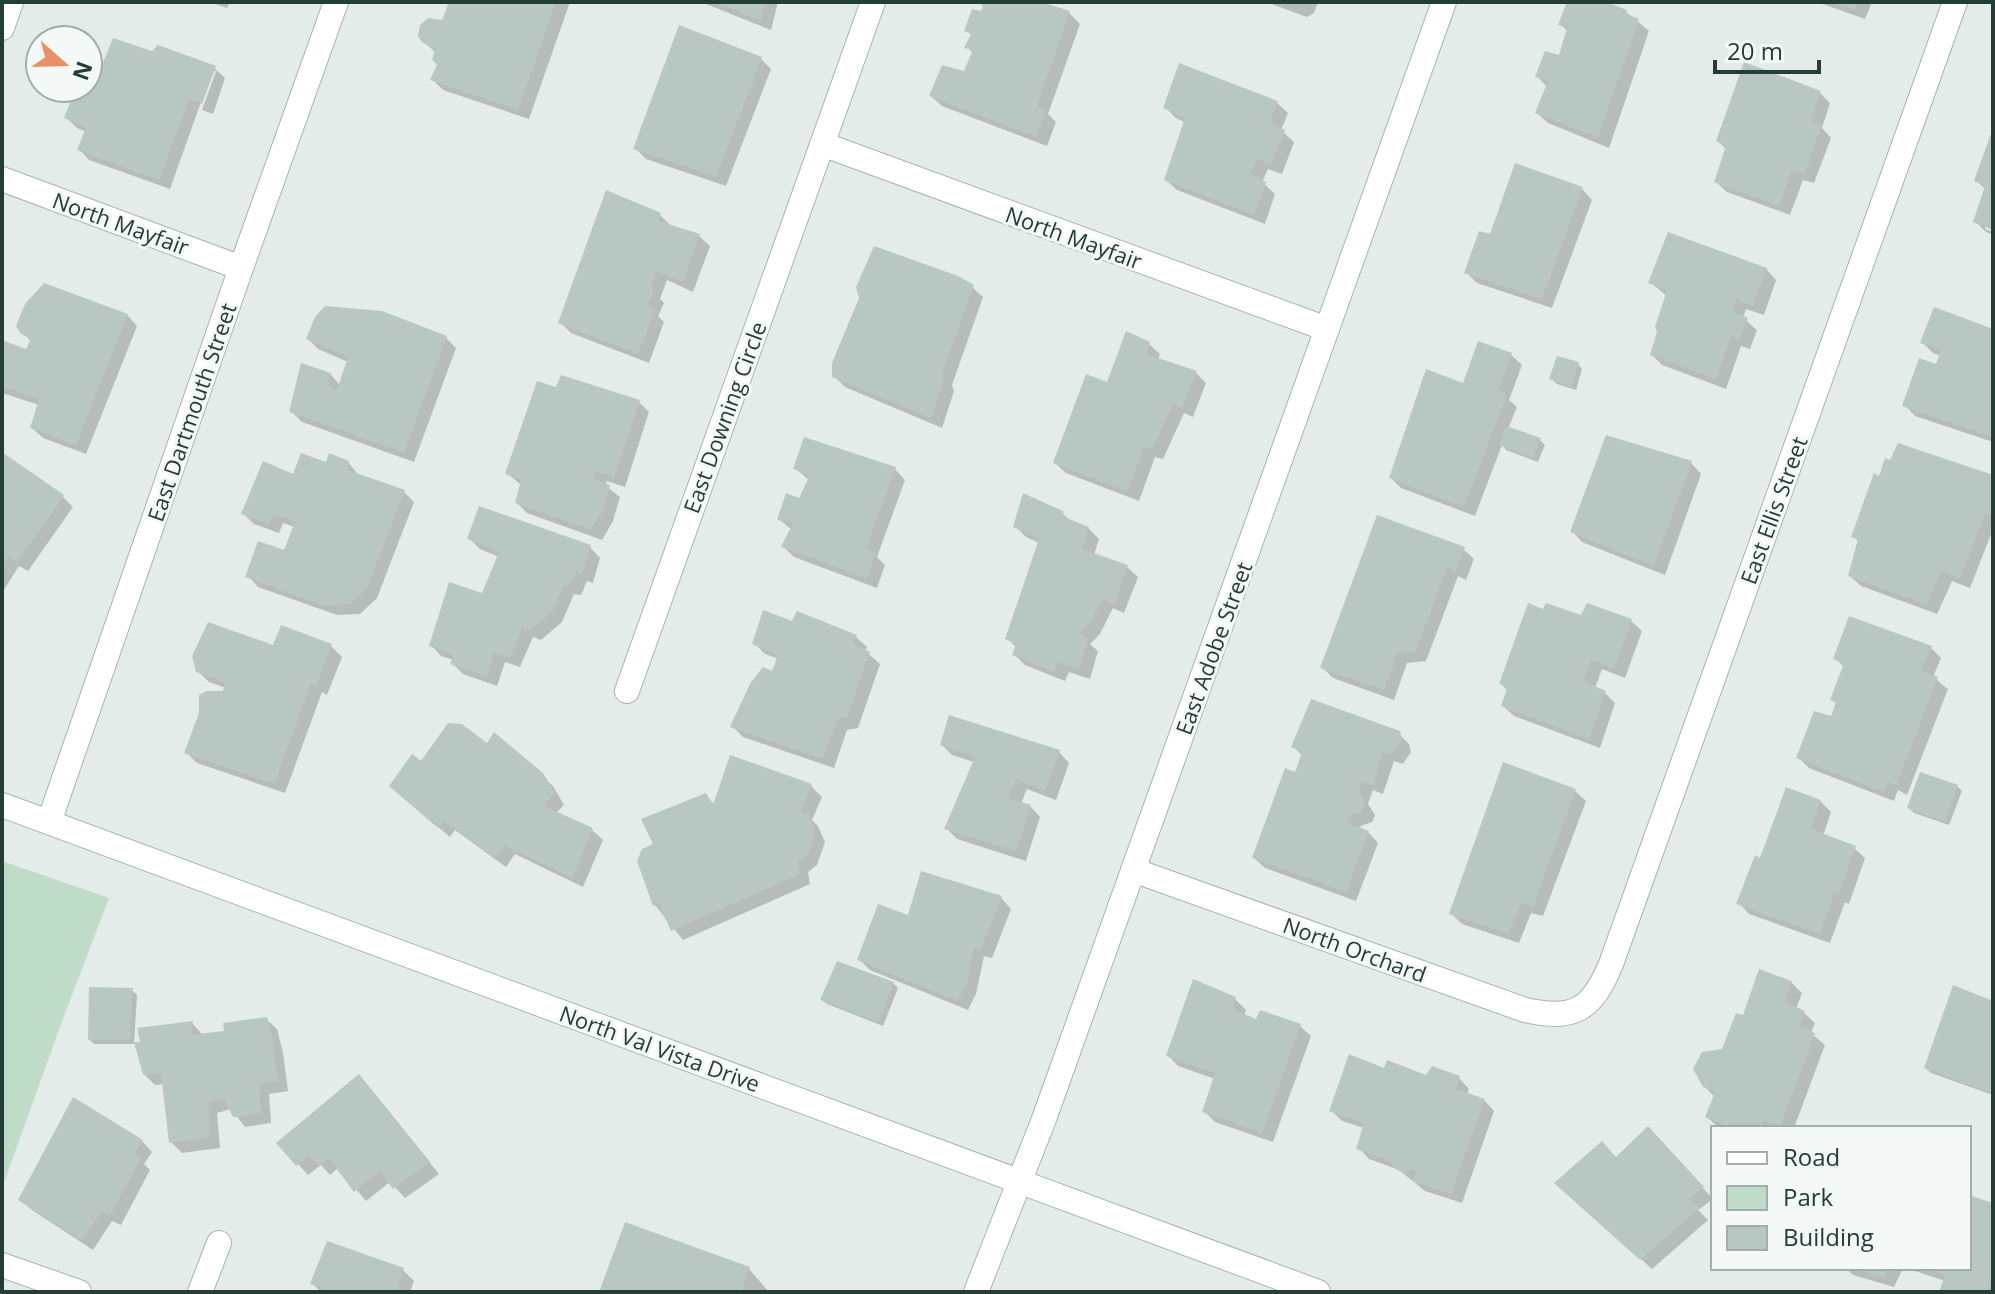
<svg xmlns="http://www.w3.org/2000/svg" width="1995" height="1294" font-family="'Open Sans',sans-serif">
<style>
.green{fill:#bedcc8}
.shadow{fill:#0003}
.building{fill:#b9c7c2}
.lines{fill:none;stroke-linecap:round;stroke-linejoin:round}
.street-casing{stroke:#a6b4b0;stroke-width:26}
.secondary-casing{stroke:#a2b7b2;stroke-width:26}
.street{stroke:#fff;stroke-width:24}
.secondary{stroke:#fff;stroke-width:24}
.labels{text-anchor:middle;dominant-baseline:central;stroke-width:6;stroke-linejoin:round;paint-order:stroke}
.street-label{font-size:22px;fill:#243d38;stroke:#f4f9f7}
</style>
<rect width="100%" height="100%" fill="#e3ece9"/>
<path class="green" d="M2 861 109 898 61 1024 2 1188Z"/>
<path class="shadow" d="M210 2H230L227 8Z
M452 2H570L529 119 443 90 433 80 440 65 436 53 423 41 444 22Z
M701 2H778L771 30Z
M983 2H1035L1069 13 1080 24 1048 114 1056 122 1047 146 942 106 931 96 965 73 974 54 967 47 972 36 967 30 983 13 985 6Z
M1266 2H1318L1314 13 1307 17Z
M1569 2H1600L1626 12 1649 31 1609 148 1548 123 1537 113 1547 87 1537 76 1560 57 1568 32 1561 24Z
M1817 2H1872L1865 19Z
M153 53 214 68 225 78 213 114 202 110 216 71H212L170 189 89 160 79 149 86 132 77 128 66 117 78 88H88V78L98 80Z
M761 59 771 69 726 186 646 159 635 148Z
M1820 93 1830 103 1822 128 1831 138 1814 183 1803 180 1790 215 1727 192 1716 182 1727 150 1718 141Z
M1277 103 1288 113 1281 130 1294 142 1282 174 1268 169 1262 182 1275 194 1265 224 1177 190 1166 180 1186 123 1176 118 1165 107Z
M1993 133V228L1985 225V229L1993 232V235L1986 232 1976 222 1986 190 1977 181Z
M1582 189 1592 200 1552 308 1477 283 1467 273 1491 236Z
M660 215 670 225 699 236 710 246 693 292 667 280 660 299 664 303 658 316 664 322 649 363 571 333 561 323Z
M1766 269 1776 280 1764 315 1746 309 1743 318 1757 330 1750 349 1741 346 1726 389 1662 365 1652 355 1667 296 1651 283Z
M972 287 983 297 952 385 954 391 942 428 845 387 834 376Z
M127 315 137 326 86 454 43 438 32 428 39 405 2 393V342L27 352 32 342 23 333Z
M1993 332V442L1915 416 1905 405 1937 367 1941 356 1933 353 1923 343Z
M446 338 456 348 414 462 302 422 291 411 330 374 340 385 348 362 318 349 308 339Z
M1149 344 1160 354 1158 360 1196 373 1206 383 1193 417 1184 413 1163 459 1155 457 1139 501 1066 473 1055 463 1108 385Z
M1511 355 1522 365 1509 400 1517 407 1508 429 1540 440 1545 445 1538 462 1506 450 1502 445 1475 516 1401 488 1391 478 1464 386Z
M1578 364 1582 369 1576 390 1557 384 1552 379Z
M557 389 638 401 649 412 625 487 607 481 605 485 620 497 613 521 602 540 527 513 517 503 521 485 507 473Z
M2 454 63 497 73 507 28 571 19 566 2 593Z
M348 462 359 476 404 492 414 502 377 598 360 614 337 615 258 587 248 576 286 552 295 527 283 523 279 533 254 524 244 514 294 477 327 464Z
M1691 463 1701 474 1665 575 1582 542 1572 531Z
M795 468 895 469 905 480 877 557 885 565 877 588 794 557 784 547 792 530 779 519 800 501 809 480Z
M1993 477V529L1970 588 1952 581 1937 614 1861 586 1850 576 1859 542 1853 536Z
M1062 513 1072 522 1088 528 1099 539 1094 555 1127 567 1138 577 1124 613 1113 608 1100 634 1090 644 1098 651 1090 679 1069 672 1065 681 1025 665 1014 654 1016 647 1007 638 1039 543 1026 537 1015 526Z
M470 539 590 547 600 558 593 583 587 581 581 595 574 594 562 622 541 640 533 637 520 667 505 662 497 686 463 674 452 663 454 660 441 656 431 645 483 596 499 557 480 549Z
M1463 549 1474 559 1466 580 1458 576 1426 661 1407 663 1394 700 1333 678 1322 667Z
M1544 612 1631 621 1642 631 1625 678 1602 669 1595 688 1605 693 1615 703 1600 748 1514 716 1503 706 1508 691 1501 684Z
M798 613 856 637 867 647 865 651 880 664 858 728 847 730 834 768 743 737 732 726 774 673 779 659 765 654 754 643 793 624Z
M331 646 342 657 327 695 322 692 285 793 197 763 187 753 226 688 209 682 198 671Z
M1931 648 1941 658 1933 677 1948 689 1907 795 1898 790 1894 801 1809 768 1798 757 1832 719 1838 705 1832 700 1844 667 1835 658Z
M1398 733 1409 744 1411 752 1403 764 1394 761 1383 794 1373 790 1368 804 1375 815 1372 822 1361 826 1359 830 1368 832 1378 843 1356 901 1265 868 1254 858 1303 756 1294 747Z
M942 745 1059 752 1069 763 1056 800 1027 789 1021 803 1030 806 1040 817 1026 861 957 839 947 829 974 762 952 755Z
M422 763 541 775 553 786 564 805 556 813 592 830 603 840 583 887 515 854 506 867 455 830 450 837 402 796Z
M811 786 822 797 812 820 818 826 825 842 817 865 808 872 810 884 683 940 655 905 656 845 706 796 715 805Z
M1957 786 1962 791 1949 825 1914 813 1909 808Z
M1575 791 1586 801 1543 916 1531 913 1519 943 1462 924 1451 913Z
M1820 801 1831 812 1823 836 1854 848 1865 858 1849 904 1845 902 1830 943 1749 914 1739 903Z
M1001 898 1011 909 992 958 984 956 976 994 968 1010 870 970 860 960 909 917Z
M1791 982 1802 993 1796 1009 1804 1013 1815 1023 1811 1033 1825 1045 1794 1128 1718 1127 1707 1117 1715 1097 1704 1086 1744 1018Z
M893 983 898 988 883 1026 827 1004 822 1000Z
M132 990 137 995 134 1044 143 1043 192 1023 202 1034 227 1033 266 1019 277 1029 283 1053 288 1091 269 1094 271 1123 245 1127 231 1109 217 1113 220 1148 182 1153 171 1142 164 1084 155 1085 144 1074 137 1044H94L90 1040Z
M1235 999 1246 1010 1244 1016 1257 1022 1300 1026 1311 1036 1273 1142 1215 1122 1204 1111 1215 1079 1178 1066 1168 1055Z
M1993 1004V1095L1931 1073 1926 1068Z
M1385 1071 1427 1077 1459 1078 1469 1089 1467 1095 1484 1100 1494 1111 1462 1203 1425 1191 1399 1170 1369 1159 1359 1148 1364 1128 1342 1121 1331 1110Z
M369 1087 439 1174 405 1198 390 1182 366 1201 338 1168 330 1175 321 1165 308 1175 279 1143Z
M1658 1140 1713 1199 1698 1210 1708 1220 1652 1269 1568 1193 1617 1159Z
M142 1141 152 1152 144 1164 150 1170 121 1225 112 1221 93 1250 32 1210 21 1200Z
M1969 1197 1993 1206V1292H1942L1945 1281 1906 1268H1969Z
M1846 1268H1903L1894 1287 1853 1275Z
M749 1269 769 1292H601Z
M403 1270 414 1281 410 1292H321L313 1284Z"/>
<path class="building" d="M449 2H556L518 110 430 80 437 65 432 59 435 50 422 42 418 36 420 25 428 18 442 20Z
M714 2H766L761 21Z
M980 2H1041L1070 11 1037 105 1046 110 1036 137 929 96 942 65 964 71 973 50 964 48 971 34 964 31 972 9 981 11 983 7Z
M1567 2H1606L1627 10 1626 14 1639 19 1598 138 1535 113 1548 81 1535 77 1545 51 1559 55 1567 28 1558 25Z
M1833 2H1858L1854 10Z
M679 25 762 57 716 177 633 149Z
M113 38 152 51 158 45 216 66 202 104 189 100 159 180 77 150 86 127 64 118 76 88H88V76L97 78Z
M1744 62 1821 91 1811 121 1822 125 1804 174 1792 170 1779 206 1714 182 1726 146 1716 141Z
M1179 63 1278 101 1270 122 1285 130 1271 165 1257 159 1251 174 1266 182 1254 215 1164 180 1185 118 1163 108Z
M1993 128V230L1973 222 1985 186 1974 181Z
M1515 163 1583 187 1542 299 1464 273 1479 231 1490 234Z
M606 190 661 213 658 221 700 234 683 282 656 271 651 287 654 291 647 306 655 310 638 354 558 323Z
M1668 232 1767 268 1753 306 1736 299 1732 311 1748 318 1739 340 1731 336 1716 379 1650 355 1657 332 1655 327 1667 290 1648 283Z
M874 246 958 276 974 285 942 373 944 379 931 418 832 377V363L859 298 856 287Z
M44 283 128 314 76 445 30 428 39 399 2 387V340L26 349 31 338 21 334 16 326 25 304Z
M325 306 382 311 447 336 404 453 289 412 301 363 331 373 327 385 337 390 348 357 306 339 315 317Z
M1934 307 1993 329V437L1902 406 1919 358 1936 364 1941 350 1920 343Z
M1126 331 1150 342 1146 354 1197 371 1182 408 1173 404 1152 450 1144 447 1128 492 1053 463 1086 374 1107 382Z
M1478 341 1512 353 1499 389 1507 395 1464 507 1389 478 1426 369 1463 383Z
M1557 356 1579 362 1571 387 1549 379Z
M561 375 640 400 614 477 596 472 594 479 610 485 603 510 591 530 515 503 521 480 505 474 537 381 556 387Z
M1506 426 1541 438 1533 458 1499 445Z
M1606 435 1692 461 1654 566 1570 532Z
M804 437 896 467 866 548 876 553 867 578 781 547 793 523 777 520 786 493 799 498 810 475 793 469Z
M1898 443 1993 475V516L1985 513 1960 579 1941 571 1927 605 1848 576 1858 539 1851 537 1874 473 1879 476 1885 458 1890 460Z
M2 452 64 495 17 562 8 557 2 567Z
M301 453 326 462 329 453 349 461 348 470 405 490 367 588 349 604 325 606 245 577 258 541 284 550 295 522 273 514 269 524 241 514 263 461 293 474Z
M1023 493 1063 511 1064 517 1089 527 1082 549 1128 565 1114 604 1102 599 1090 623 1080 633 1088 639 1079 670 1058 662 1054 672 1012 655 1016 644 1005 639 1039 539 1013 527Z
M479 506 591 545 582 573 576 571 570 585H564L552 611 530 630 522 628 510 657 494 653 487 677 450 664 454 655 429 646 449 582 482 593 499 552 467 539Z
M1377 515 1465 547 1456 571 1447 567 1416 651 1397 653 1384 690 1320 668Z
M1528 603 1543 609 1546 603 1581 615 1587 603 1632 619 1614 669 1591 660 1583 681 1606 691 1589 739 1501 706 1508 686 1499 684Z
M763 610 792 621 797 611 857 635 853 643 870 652 847 717 837 720 823 759 730 727 751 682 763 667 772 671 778 655 752 644Z
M1849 616 1932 646 1921 671 1938 677 1896 786 1887 781 1884 792 1796 758 1814 711 1831 716 1836 702 1830 700 1844 663 1833 659Z
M208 622 273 645 281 625 332 644 316 686 311 683 274 784 184 753 199 713V695L207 691H223L225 683 196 672 192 656Z
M1311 699 1400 731 1402 740 1392 754 1383 752 1373 785 1362 781 1359 792 1365 803 1361 812 1351 815 1347 823 1369 831 1346 892 1252 858 1285 768 1295 772 1302 752 1291 747Z
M949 715 1060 750 1045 791 1016 779 1008 798 1031 805 1016 851 944 829 975 757 940 745Z
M448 723 462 724 487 743 494 732 543 773 555 793 544 806 593 828 572 878 504 845 495 858 444 821 438 828 389 786 412 754 421 761Z
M730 755 812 784 801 812 808 814 815 830 813 843 807 855 798 861 800 874 671 931 659 904 653 906 637 861 642 849 653 844 641 819 706 793 713 805Z
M1503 762 1576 789 1533 907 1521 903 1508 934 1449 914Z
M1920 772 1958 785 1945 822 1907 808Z
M1786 787 1821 800 1811 829 1856 846 1838 895 1834 893 1820 934 1736 904 1755 855 1760 858Z
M921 871 1002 896 981 949 974 947 967 983 957 1001 857 960 878 904 908 915Z
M837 961 894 982 878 1022 820 1000Z
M1759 969 1792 981 1785 1002 1805 1011 1799 1027 1815 1033 1781 1125 1763 1121 1760 1128H1731L1705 1117 1715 1092 1703 1087 1693 1069 1702 1052 1722 1049 1736 1013 1743 1015Z
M1193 979 1236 997 1233 1009 1256 1019 1260 1010 1301 1024 1262 1133 1202 1112 1215 1073 1166 1056Z
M1953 985 1993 1001V1094L1924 1068Z
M89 987 133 988 130 1040H88Z
M267 1017 273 1041 278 1081 259 1084 261 1113 233 1117 224 1099 208 1102 210 1138 169 1143 161 1073 143 1075 134 1042H140L137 1028 193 1021 190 1035 224 1031 223 1023Z
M1349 1054 1384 1068 1387 1060 1426 1075 1432 1066 1460 1076 1456 1089 1485 1099 1451 1194 1412 1181 1417 1171 1413 1169 1406 1173 1395 1169 1390 1161 1356 1149 1364 1123 1329 1111Z
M359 1074 430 1162 393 1189 380 1171 354 1192 328 1157 319 1166 309 1156 296 1166 276 1143Z
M73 1097 143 1140 134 1153 141 1158 110 1215 101 1212 82 1241 18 1200Z
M1648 1126 1704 1187 1689 1199 1699 1208 1640 1260 1554 1183 1602 1141 1616 1157Z
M1969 1195 1993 1203V1275L1987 1292H1939L1945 1275 1925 1268H1969Z
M625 1222 750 1267 741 1292H599Z
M327 1241 404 1268 396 1292H321L323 1288 310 1284Z
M1853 1268H1888L1884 1278Z"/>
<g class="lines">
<defs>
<path id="street" d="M2 28 11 2
M822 144 1327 329
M2 179 241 268
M627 691 873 2
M49 822 241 268 336 2
M1133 870 1525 1010C1574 1021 1592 1010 1611 964L1955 2
M2 1265 79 1292
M200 1292 219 1243"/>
<path id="secondary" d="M2 805 1318 1292
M976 1292 1044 1119 1444 2"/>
</defs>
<use href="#street" class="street-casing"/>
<use href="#secondary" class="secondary-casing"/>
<use href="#street" class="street"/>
<use href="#secondary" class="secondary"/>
</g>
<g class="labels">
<g class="street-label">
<text transform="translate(121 223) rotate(20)">North Mayfair</text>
<text transform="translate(1074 237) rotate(20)">North Mayfair</text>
<text transform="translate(191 412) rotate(-71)">East Dartmouth Street</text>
<text transform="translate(724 417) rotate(-70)">East Downing Circle</text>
<text transform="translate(1773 510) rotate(-70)">East Ellis Street</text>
<text transform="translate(1213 648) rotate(-70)">East Adobe Street</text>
<text transform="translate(1355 949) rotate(20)">North Orchard</text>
<text transform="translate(660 1048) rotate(20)">North Val Vista Drive</text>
</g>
</g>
<rect width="1995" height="1294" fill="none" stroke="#243d38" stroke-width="8"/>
<rect x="1711" y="1126" width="260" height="144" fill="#f4f9f7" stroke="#a1aeab" stroke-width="2"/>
<rect x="1727" y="1152" width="40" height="12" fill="#ffffff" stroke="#a1aeab" stroke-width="2"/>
<text x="1783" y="1166" font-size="24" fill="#243d38">Road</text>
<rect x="1727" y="1186" width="40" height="24" fill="#bedcc8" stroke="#a1aeab" stroke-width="2"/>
<text x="1783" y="1206" font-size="24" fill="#243d38">Park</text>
<rect x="1727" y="1226" width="40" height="24" fill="#b9c7c2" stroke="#a1aeab" stroke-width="2"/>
<text x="1783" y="1246" font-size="24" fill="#243d38">Building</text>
<g transform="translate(64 64) rotate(110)"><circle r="38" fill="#f4f9f7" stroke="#a1aeab" stroke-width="2"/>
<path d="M0-6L14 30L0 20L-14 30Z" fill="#e99065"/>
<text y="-12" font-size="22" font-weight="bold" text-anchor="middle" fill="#243d38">N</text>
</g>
<path d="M1715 60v12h104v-12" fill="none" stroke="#243d38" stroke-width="4"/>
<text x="1727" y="60" font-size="24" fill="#243d38" stroke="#f4f9f7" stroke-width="6" paint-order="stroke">20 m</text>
</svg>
